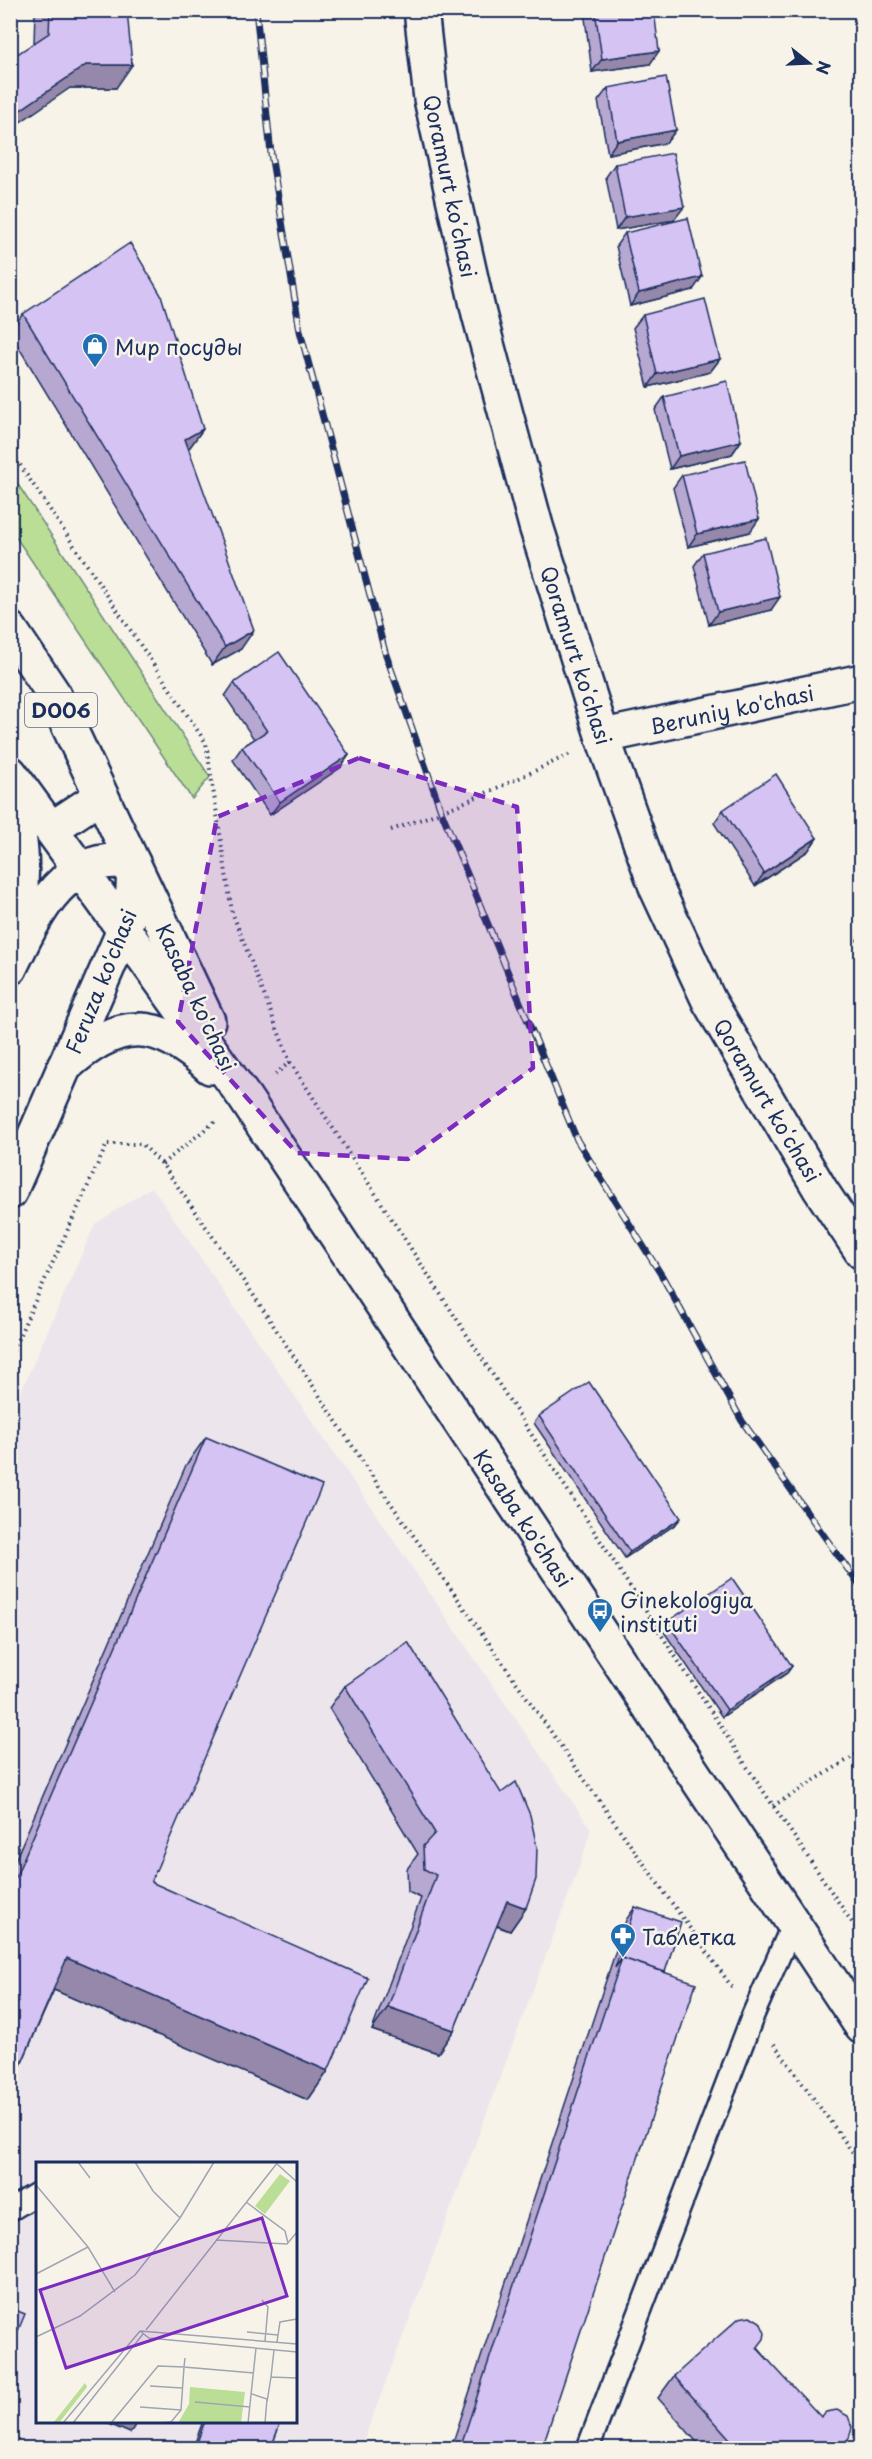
<svg xmlns="http://www.w3.org/2000/svg" width="872" height="2459" font-family="'Playpen Sans',sans-serif">
<style>
.built{fill:#ede5ec;fill-rule:evenodd}
.green{fill:#bbde97;stroke:#6b867a;stroke-width:1.5}
.lines{fill:none;stroke-linecap:round;stroke-linejoin:round}
.service-casing{stroke:#1b2f5e;stroke-width:26}
.minor-casing{stroke:#1b2f5e;stroke-width:38}
.tertiary-casing{stroke:#1b2f5e;stroke-width:38}
.secondary-casing{stroke:#1b2f5e;stroke-width:38}
.primary-casing{stroke:#1b2f5e;stroke-width:38}
.path{stroke:#1b2f5e;stroke-width:4;stroke-dasharray:1.5 4.5;stroke-linecap:butt}
.service{stroke:#f7f3e8;stroke-width:21}
.minor{stroke:#f7f3e8;stroke-width:33}
.tertiary{stroke:#f7f3e8;stroke-width:33}
.secondary{stroke:#f7f3e8;stroke-width:33}
.primary{stroke:#f7f3e8;stroke-width:33}
.rail-casing{stroke:#1b2f5e;stroke-width:7}
.rail{stroke:#f7f3e8;stroke-width:4.5;stroke-dasharray:14;stroke-linecap:butt}
.wall{fill:#b7a8d2;stroke:#1b2f5e;stroke-width:1.5}
.shaded-wall{fill:#9588ab;stroke:#1b2f5e;stroke-width:1.5}
.building{fill:#d5c3f4;stroke:#1b2f5e;stroke-width:1.5}
.marked{fill:#7b2cbf;fill-opacity:0.2;stroke:#7b2cbf;stroke-width:4.5;stroke-dasharray:12 8;stroke-linejoin:round}
.labels{text-anchor:middle;dominant-baseline:central;stroke-width:5;stroke-linejoin:round;paint-order:stroke}
.shield{fill:#f7f3e8;stroke:#5d6a87;stroke-width:1.5}
.shield-label{font-size:20px;font-weight:bold;fill:#1b2f5e}
.street-label{font-size:21px;fill:#1b2f5e;stroke:#f7f3e8}
.poi-label{font-size:21px;fill:#1b2f5e;stroke:#f7f3e8;text-anchor:start}
.inset-road{fill:none;stroke:#9fa5b1;stroke-width:1.5}
.view{fill:#7b2cbf;fill-opacity:0.15;stroke:#7b2cbf;stroke-width:3}
.inset-edge{fill:none;stroke:#1b2f5e;stroke-width:3}
</style>
<rect width="100%" height="100%" fill="#f7f3e8"/>
<filter id="ink" filterUnits="userSpaceOnUse"><feTurbulence type="fractalNoise" baseFrequency=".0167" numOctaves="2"/><feDisplacementMap in="SourceGraphic" scale="12" xChannelSelector="R" yChannelSelector="G"/><feConvolveMatrix kernelMatrix="1 2 1 2 8 2 1 2 1" color-interpolation-filters="sRGB"/></filter>
<g filter="url(#ink)">
<path class="built" d="M152 1187 591 1829 581 1862 361 2448H11V1414L95 1224ZM38 2164H296V2422H38Z"/>
<path class="green" d="M11 474 210 777 192 799 11 530Z"/>
<g class="lines">
<defs>
<path id="service" d="M10 2210 38 2193
M588 2448 753 2015 793 1924"/>
<g id="minor">
<path id="s1" d="M603 738 618 733 862 681"/>
</g>
<g id="tertiary">
<path d="M133 863 208 1021"/>
<path id="s2" d="M124 930 245 1098 862 2027"/>
<path d="M64 1067C118 1018 156 1017 210 1067"/>
</g>
<path id="secondary" d="M421 10 431 99 479 314 536 526 603 738 656 887 709 1001 820 1189 862 1252"/>
<path id="primary" d="M10 629 53 693 133 863C135 887 132 908 124 930L10 1192
M10 773 124 930
M10 801C27 846 23 897 12 942
M51 829 101 796
M10 968C35 916 64 849 133 863"/>
</defs>
<use href="#service" class="service-casing"/>
<use href="#minor" class="minor-casing"/>
<use href="#tertiary" class="tertiary-casing"/>
<use href="#secondary" class="secondary-casing"/>
<use href="#primary" class="primary-casing"/>
<path class="path" d="M10 450 206 743 232 912 290 1062 272 1077
M391 830C453 809 512 782 570 754
M290 1062 747 1767 862 1937
M162 1164 217 1120
M10 1356 107 1144H142L162 1164 254 1296 378 1485 636 1853 732 1987
M773 1806 862 1751
M774 2044 862 2165"/>
<use href="#service" class="service"/>
<use href="#minor" class="minor"/>
<use href="#tertiary" class="tertiary"/>
<use href="#secondary" class="secondary"/>
<use href="#primary" class="primary"/>
<defs>
<path id="rail" d="M256 10 271 154 300 331 385 652 442 813 577 1140 662 1276 742 1421 862 1589"/>
</defs>
<use href="#rail" class="rail-casing"/>
<use href="#rail" class="rail"/>
</g>
<path class="wall" d="M35 10H127L116 88H70L34 44Z
M591 10H654L650 64 592 72 585 18Z
M608 88 676 130 666 143 608 154 598 101Z
M615 164 674 220 616 230 606 177Z
M625 233 693 290 630 306 616 246Z
M23 314 203 429 190 447 188 449 241 649 212 665 10 333V331Z
M643 315 720 359 710 372 648 387 633 328Z
M664 397 741 441 732 454 670 469 655 410Z
M682 475 750 532 688 547 673 488Z
M703 553 771 610 709 625 694 566Z
M234 683 349 755 340 768 270 815 233 760 242 747 254 739 225 696Z
M723 810 817 838 808 851 755 886 714 823Z
M861 933V948L857 940Z
M539 1416 676 1524 625 1558 534 1423Z
M206 1437 151 1882 328 2071 308 2100 54 1990 10 2090V1872L186 1465Z
M667 1622 792 1666 787 1673 722 1717 662 1629Z
M345 1686 526 1908 510 1931 496 1926 454 2030 438 2053 372 2030 421 1898 408 1892 407 1869 418 1854 329 1708Z
M635 1907 665 1972 542 2448H451L626 1920Z
M758 2348 842 2448H702L658 2398 674 2376Z
M203 2421H281L271 2448H193Z"/>
<path class="shaded-wall" d="M659 51 650 64 592 72 602 59Z
M86 65H132L116 88H70L10 129V117Z
M676 130 666 143 608 154 617 141Z
M684 207 674 220 616 230 625 217Z
M702 277 693 290 630 306 639 293Z
M720 359 710 372 648 387 657 374Z
M203 429 190 447 172 458 185 439Z
M741 441 732 454 670 469 679 456Z
M759 519 750 532 688 547 697 534Z
M780 597 771 610 709 625 718 612Z
M254 630 241 649 212 665 225 647Z
M349 755 340 768 270 815 280 802Z
M817 838 808 851 755 886 764 873Z
M681 1518 676 1524 625 1558 630 1552Z
M792 1666 787 1673 722 1717 727 1710Z
M507 1901 526 1908 510 1931 491 1923Z
M67 1958 328 2071 308 2100 47 1987Z
M388 2007 454 2030 438 2053 372 2030Z
M102 2421H138L130 2433Z
M849 2438 842 2448H837Z"/>
<path class="building" d="M50 10H127L132 65H86L10 117V59L49 33Z
M595 10H654L659 51 602 59Z
M666 77 676 130 617 141 608 88Z
M673 153 684 207 625 217 615 164Z
M688 218 702 277 639 293 625 233Z
M130 243 161 295 203 429 185 439 254 630 225 647 23 314Z
M705 299 720 359 657 374 643 315Z
M727 381 741 441 679 456 664 397Z
M745 460 759 519 697 534 682 475Z
M766 538 780 597 718 612 703 553Z
M279 652 349 755 280 802 242 747 267 731 234 683Z
M776 774 817 838 764 873 723 810Z
M589 1382 681 1518 630 1552 539 1416Z
M206 1437 322 1486 151 1882 368 1978 328 2071 67 1958 10 2090V1890Z
M732 1578 792 1666 727 1710 667 1622Z
M408 1642 501 1793 516 1782 530 1815 537 1847 536 1879 526 1908 507 1901 454 2030 388 2007 436 1875 424 1869 423 1846 435 1833 345 1686Z
M635 1907 681 1922 665 1972 622 1958 615 1968Z
M622 1958 696 1983 542 2448H460Z
M10 2308 25 2314 10 2350Z
M750 2316 760 2322 765 2333 764 2339 757 2348 821 2417 826 2412 837 2410 848 2416 852 2427 849 2438 837 2448H738L674 2376 739 2318Z
M205 2421H281L271 2448H195Z"/>
</g>
<path class="marked" d="M359 758 517 807 533 1068 408 1159 297 1153 178 1022 217 817Z"/>
<defs>
<symbol id="shop-pin" viewBox="-11 -11 22 30"><path d="M0 17L-7.5 6A9.5 9.5 0 1 1 7.5 6Z" fill="#1f6fb2" stroke="#f7f3e8"/><path d="M-5-2.5h2.3a2.7 3.5 0 0 1 5.4 0H5L5.5 6h-11ZM-1.5-2.5h3a1.5 2.3 0 0 0-3 0Z" fill="#fff"/></symbol>
<symbol id="bus-pin" viewBox="-11 -11 22 30"><path d="M0 17L-7.5 6A9.5 9.5 0 1 1 7.5 6Z" fill="#1f6fb2" stroke="#f7f3e8"/><path d="M-5-6H5V4H4V6H2V4H-2V6H-4V4H-5ZM-3.5-4V0h7V-4ZM-3.5 1.2v1.5H-2V1.2ZM2 1.2v1.5H3.5V1.2Z" fill="#fff"/></symbol>
<symbol id="pharmacy-pin" viewBox="-11 -11 22 30"><path d="M0 17L-7.5 6A9.5 9.5 0 1 1 7.5 6Z" fill="#1f6fb2" stroke="#f7f3e8"/><path d="M-2-6h4v4h4v4h-4v4h-4v-4h-4v-4h4Z" fill="#fff"/></symbol>
</defs>
<g fill-rule="evenodd">
<use href="#shop-pin" x="80" y="331" width="30" height="40"/>
<use href="#bus-pin" x="585" y="1596" width="30" height="40"/>
<use href="#pharmacy-pin" x="608" y="1921" width="30" height="40"/>
</g>
<g class="labels">
<rect class="shield" x="25" y="693" width="72" height="34" rx="4.5"/>
<g class="shield-label">
<text x="61" y="710">D006</text>
</g>
<g class="street-label">
<text transform="translate(451 186) rotate(78)">Qoramurt koʻchasi</text>
<text transform="translate(577 655) rotate(72)">Qoramurt koʻchasi</text>
<text stroke="none"><textPath href="#s1" startOffset="132">Beruniy ko'chasi</textPath></text>
<text transform="translate(100 981) rotate(-68)">Feruza ko'chasi</text>
<text transform="translate(197 997) rotate(65)">Kasaba ko'chasi</text>
<text transform="translate(768 1100) rotate(59)">Qoramurt koʻchasi</text>
<text stroke="none"><textPath href="#s2" startOffset="711">Kasaba ko'chasi</textPath></text>
</g>
<g class="poi-label">
<text x="115" y="346">Мир посуды</text>
<text x="620" y="1599">Ginekologiya<tspan x="620" dy="24">instituti</tspan></text>
<text x="642" y="1936">Таблетка</text>
</g>
</g>
<g transform="translate(36 2162)">
<rect width="261" height="261" fill="#f7f3e8"/>
<path d="M244 12 254 19 229 52 219 44ZM49 221 51 225 23 261H17ZM154 225 209 230 205 261H142L153 242Z" fill="#bbde97"/>
<path class="inset-road" d="M42 0 54 16M99 0 117 29 144 56M241 2 261 20M0 23 52 85 79 130M210 40 249 69 252 81M180 78 251 82 261 70M0 112 52 85M226 138 232 145 229 179M110 168 242 0M104 169 113 176 261 190M104 169 261 182M211 170 242 173M0 175 44 154 99 113 144 56 178 0M241 180 244 160 261 157M149 196 148 205 218 211M235 215 238 188M114 224 146 226M216 232 231 237 229 261M159 240 214 245M231 240 235 215 261 216M104 245 145 248M27 261 104 169M37 261 107 172M75 261 122 204 148 205 145 248 135 260 127 261M212 261 220 186"/>
<path class="view" d="M226 56 251 134 30 206 4 128Z"/>
<rect width="261" height="261" class="inset-edge"/>
</g>
<rect width="872" height="2459" fill="none" stroke="#f7f3e8" stroke-width="36"/>
<rect x="18" y="18" width="836" height="2423" fill="none" stroke="#1b2f5e" stroke-width="2" filter="url(#ink)"/>
<g transform="translate(809 63) rotate(108)" stroke="#f7f3e8" stroke-width="4.5" paint-order="stroke">
<path d="M0-4.5L10 22L0 15L-10 22Z" fill="#1b2f5e"/>
<text y="-9" font-size="16" font-weight="bold" text-anchor="middle" fill="#1b2f5e">N</text>
</g>
</svg>
